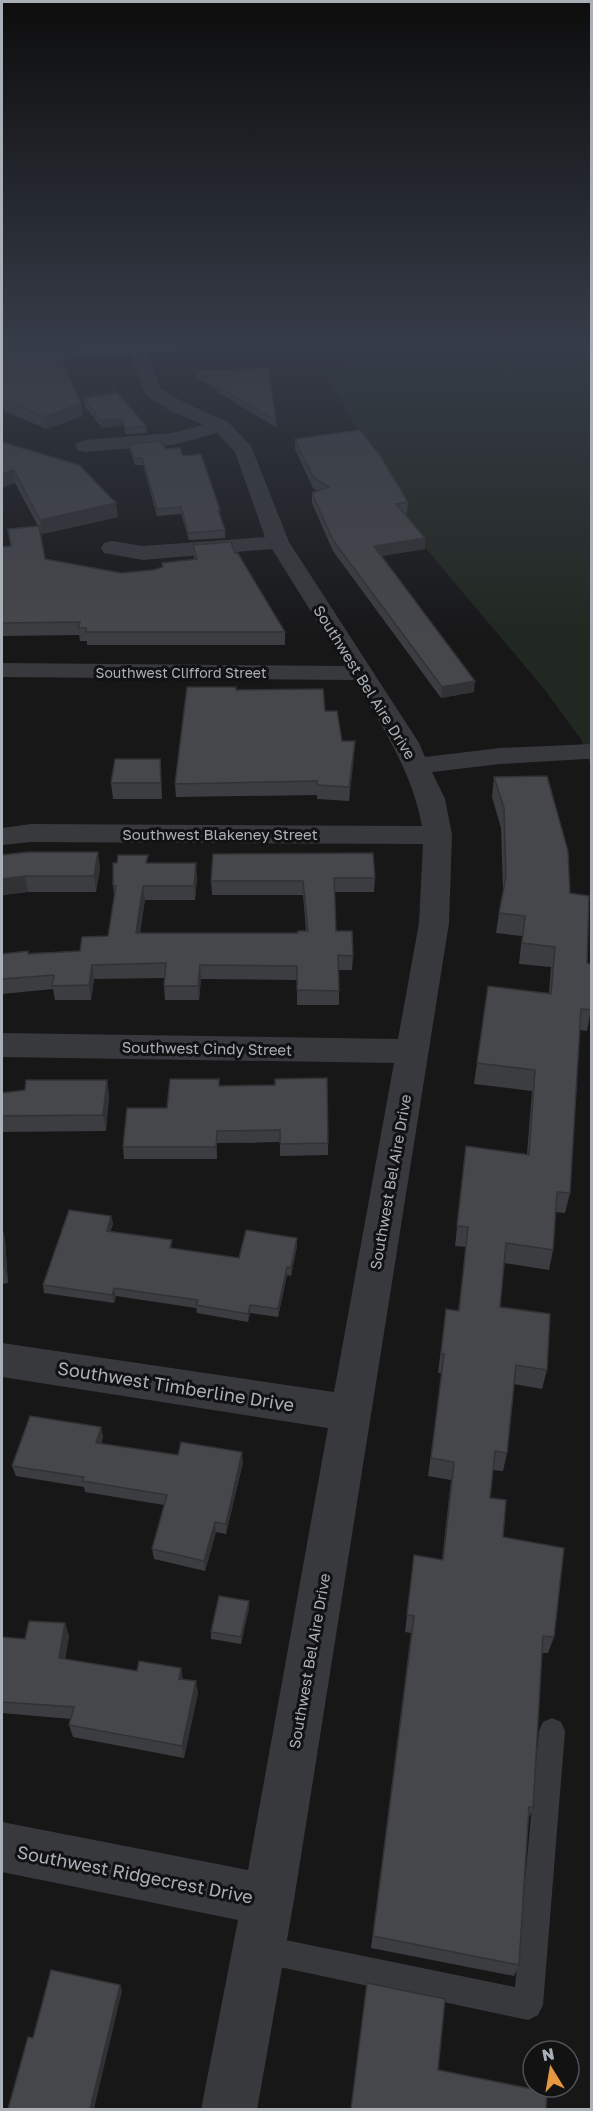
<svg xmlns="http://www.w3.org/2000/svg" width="593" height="2111" font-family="'Golos Text',sans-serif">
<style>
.green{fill:#212821}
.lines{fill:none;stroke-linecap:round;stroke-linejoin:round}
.lane{fill:#38393d;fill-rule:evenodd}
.street{fill:#38393d;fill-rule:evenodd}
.secondary{fill:#46494d;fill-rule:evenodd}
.wall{fill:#3c3d40}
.shaded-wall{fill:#313234}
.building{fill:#46474b;stroke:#313234;stroke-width:1.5}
.labels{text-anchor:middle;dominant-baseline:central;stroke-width:6;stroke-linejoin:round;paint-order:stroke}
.far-street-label{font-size:14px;fill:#a9b0b7;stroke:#121213}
.street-label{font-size:15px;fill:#a9b0b7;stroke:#121213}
.near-street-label{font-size:18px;fill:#a9b0b7;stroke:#121213}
</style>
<rect width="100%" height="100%" fill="#171718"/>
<path class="green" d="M425 342H587L591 346V767L582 741 545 690 418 539 323 368 438 359Z"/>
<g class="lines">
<path class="lane" d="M552 1718 561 1722 565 1731 543 2005 538 2015 528 2020 261 1963 251 1959 247 1949 251 1939 261 1935 515 1987 539 1731 543 1722Z"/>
<path class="street" d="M137 343 143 344 146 348 160 388 183 402 228 422 251 446 289 542 419 743 425 757 500 748 592 744V758L587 759 500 764 432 772 445 799 452 835 449 923 294 1900 257 2110H201L238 1920 2 1872V1822L248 1870 328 1428 2 1377V1343L334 1392 394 1063 2 1057V1033L398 1039 419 923 423 844 31 842 2 845V828L31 824 422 826C412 772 383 727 354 680L2 677V663L345 666 272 549 143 560 104 553 101 548 104 543 112 541 143 546 265 537 235 452 217 433 173 445 85 452 78 450 75 446 78 442 85 440 172 433 203 425 169 410 146 395 128 348 131 344Z"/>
<path class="secondary" d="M156 342H232L229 346 223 347 2 364V354Z"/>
</g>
<path class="wall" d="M2 354 81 403 82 416 47 429 2 410Z
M196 371 276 421 277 428 218 392V390L196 377Z
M113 388 146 426 147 433 126 434 123 425 102 428 84 405V398L114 393Z
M295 439 408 502 407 513H405L425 549 382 556 474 692 441 698 333 551 312 503V493L318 491 313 488 295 449Z
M2 442 118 517 42 534 40 529 45 559 121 573 153 570 163 567 162 563 194 560 193 545 235 553 285 632V645H87V641H80L79 635 2 636V547L11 546 38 526 15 483Z
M130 444 166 449 183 456 220 510V517L225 530V538L189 540 181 514 157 516 143 465H135L130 451Z
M236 690 325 711 342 741H355L354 755 349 801 317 799V795L176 797 175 784Z
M161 775 162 799H113L111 783Z
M494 777 570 893 587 963 591 1010 587 1031 580 1030 570 1193 565 1213 556 1212 553 1250 549 1270 504 1263 500 1307 547 1370 542 1389 514 1384 507 1453 503 1471 493 1470 490 1498 503 1537 554 1637 548 1653H542L533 1808 528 1820 519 1965 514 1976 371 1948 411 1633 405 1632 414 1555 442 1560 451 1480 428 1476 442 1373H438L446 1309 458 1311 463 1274 466 1247 455 1246 466 1146 527 1154 532 1091 474 1084 488 986 549 993 551 967 519 964 522 936 496 933 499 913 503 891 501 828 492 797Z
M213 854 375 878 374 892H335L336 931 353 956 352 970H339V1005H297V980L201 979 199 1000H165L164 986 165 978 94 979 91 1000H55L53 989 2 994V954L80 951 108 936 114 896 113 885 148 863 197 877 195 900H145L140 933H298L306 931 303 895H212L211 881Z
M2 855 100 868 96 892H28L2 895Z
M219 1079V1086L328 1143V1155L280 1156V1142L217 1143V1159H124L123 1147 167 1108Z
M107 1080 109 1096 106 1131 2 1132V1093Z
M111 1216 113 1224 110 1231 173 1248 239 1258 297 1246 291 1276 287 1275 278 1317 250 1313 248 1322 197 1313 196 1308 116 1296 114 1303 44 1293 43 1285Z
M2 1225 5 1240 8 1283 2 1284Z
M101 1427 103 1438 101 1443 178 1455 243 1462 226 1534 216 1532 205 1571 154 1559 152 1549 164 1505 85 1492 84 1487 16 1476 12 1466Z
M249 1608 241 1644 211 1639V1632Z
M65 1623 69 1636 65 1659 183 1679 198 1693 184 1758 73 1737 69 1725 71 1719 2 1713V1637L25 1639Z"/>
<path class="shaded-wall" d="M2 342H52L53 348 2 352Z
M81 403 82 416 47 429 45 417Z
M122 418 123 425 102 428 101 421Z
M14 470 15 483 2 488V474Z
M116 503 118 517 42 534 40 520Z
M425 538V549L374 557V546Z
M475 681 474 692 441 698 442 687Z
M355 741 354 755 349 801V787Z
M98 852 100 868 96 892 94 876Z
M196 863 197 877 195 900 194 886Z
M25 876 28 892 2 895V879Z
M143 886 145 900 137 947 136 933Z
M92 965 94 979 91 1000 89 985Z
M200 965 201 979 199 1000 198 986Z
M107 1080 109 1096 106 1131 103 1115Z
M217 1131V1159L216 1147Z
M111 1216 113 1224 108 1239 107 1231Z
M2 1225 5 1240 8 1283 4 1268Z
M297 1238V1246L291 1276V1268Z
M287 1267V1275L278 1317V1309Z
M114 1288 116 1296 114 1303 112 1295Z
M250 1305V1313L248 1322V1314Z
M101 1427 103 1438 99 1453 96 1443Z
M242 1452 243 1462 226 1534V1524Z
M215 1522 216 1532 205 1571 204 1561Z
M249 1601V1608L241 1644V1637Z
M65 1623 69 1636 63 1670 59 1658Z
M181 1668 183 1680 179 1679Z
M196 1681 198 1693 184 1758 182 1746Z
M120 1985 122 1991 94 2109H90Z"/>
<path class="building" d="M57 350 81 403 45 417 2 399V354Z
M268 368 276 421 217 386 219 385 196 371Z
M113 388 146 426 125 428 122 418 101 421 84 398 115 393Z
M360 430 381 457 408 502 396 504 425 538 374 546 475 681 442 687 333 540 312 493 329 487 313 477 295 439Z
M160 441 166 449 180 448 183 456 201 454 220 510H218L225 530 188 533 181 507 157 509 142 458H134L130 444Z
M2 442 79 465 116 503 40 520 14 470 2 474Z
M39 526 45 559 121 573 153 570 163 567 162 563 197 559 193 545 231 542 235 553 237 552 285 632H86V628H78L80 622 2 623V547L11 546 8 529Z
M187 687H236V690L323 689 325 711H337L342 741H355L349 787 317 785V781L175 784Z
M115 759H160L161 783H111Z
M547 776 568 851 570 893 589 896 587 963 591 964V1010L581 1009 570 1193 557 1192 553 1250 506 1243 500 1307 550 1314 547 1370 516 1365 507 1453 495 1451 490 1498 506 1500 503 1537 564 1548 554 1637 543 1636 533 1808 529 1807 519 1965 373 1936 414 1616 407 1615 414 1555 443 1560 454 1462 431 1458 444 1354H441L446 1309 459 1311 468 1227 457 1226 466 1146 529 1155 535 1070 477 1063 488 986 551 994 555 947 522 943 525 916 499 913 506 877 504 808 494 777Z
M29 852H98L94 876H25L2 879V855Z
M373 853 375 878H334L336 931H352L353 956 338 955 339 991 297 990V966L200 965 198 986H164L166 963 92 965 89 985 52 986 54 975 2 979V954L28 951V954L80 951 82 937 108 936 116 886 113 885V863H117L118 855H148L146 863H196L194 886H143L136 933H298V931H308L303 881H211L213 854Z
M327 1078 328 1143 280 1144V1130L217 1131 216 1147H123L127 1108H167L170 1079H219V1086L275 1085V1079Z
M26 1080H107L103 1115 2 1116V1093L25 1090Z
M69 1210 111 1216 107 1231 172 1240 170 1248 239 1258 246 1230 297 1238 291 1268 287 1267 278 1309 250 1305 248 1314 196 1305 198 1300 114 1288 112 1295 43 1285Z
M2 1225 4 1268H2Z
M30 1416 101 1427 96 1443 178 1455 181 1442 242 1452 226 1524 215 1522 204 1561 152 1549 167 1495 82 1481 84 1477 12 1466Z
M219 1596 249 1601 241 1637 211 1632Z
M29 1621 65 1623 59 1658 137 1671 139 1661 181 1668 179 1679 196 1681 182 1746 69 1725 74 1707 2 1702V1637L25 1639Z
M51 1970 120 1985 90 2109H8L28 2037 33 2038Z
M367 1983 445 1999 438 2070 547 2092 546 2109H351Z"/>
<linearGradient id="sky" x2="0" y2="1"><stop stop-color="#0d0d0d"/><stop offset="0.54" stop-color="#363c48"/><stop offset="1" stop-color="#363c48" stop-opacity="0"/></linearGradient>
<rect width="593" height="638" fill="url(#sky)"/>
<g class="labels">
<g class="far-street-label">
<text x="181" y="672">Southwest Clifford Street</text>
</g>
<g class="street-label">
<text transform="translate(365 682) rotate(58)">Southwest Bel Aire Drive</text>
<text x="220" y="834">Southwest Blakeney Street</text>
<text transform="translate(207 1048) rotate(1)">Southwest Cindy Street</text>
<text transform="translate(390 1182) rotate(-80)">Southwest Bel Aire Drive</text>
<text transform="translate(309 1661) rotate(-80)">Southwest Bel Aire Drive</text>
</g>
<g class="near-street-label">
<text transform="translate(176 1386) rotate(9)">Southwest Timberline Drive</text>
<text transform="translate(135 1874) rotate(11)">Southwest Ridgecrest Drive</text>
</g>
</g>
<rect width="593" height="2111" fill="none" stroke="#a9b0b7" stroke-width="6"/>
<g transform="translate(551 2069) rotate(349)"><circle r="28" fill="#121213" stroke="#4e5155" stroke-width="1.5"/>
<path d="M0-4.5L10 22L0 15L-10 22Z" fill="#e79740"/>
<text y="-9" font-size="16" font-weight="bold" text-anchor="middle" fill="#a9b0b7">N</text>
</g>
</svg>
